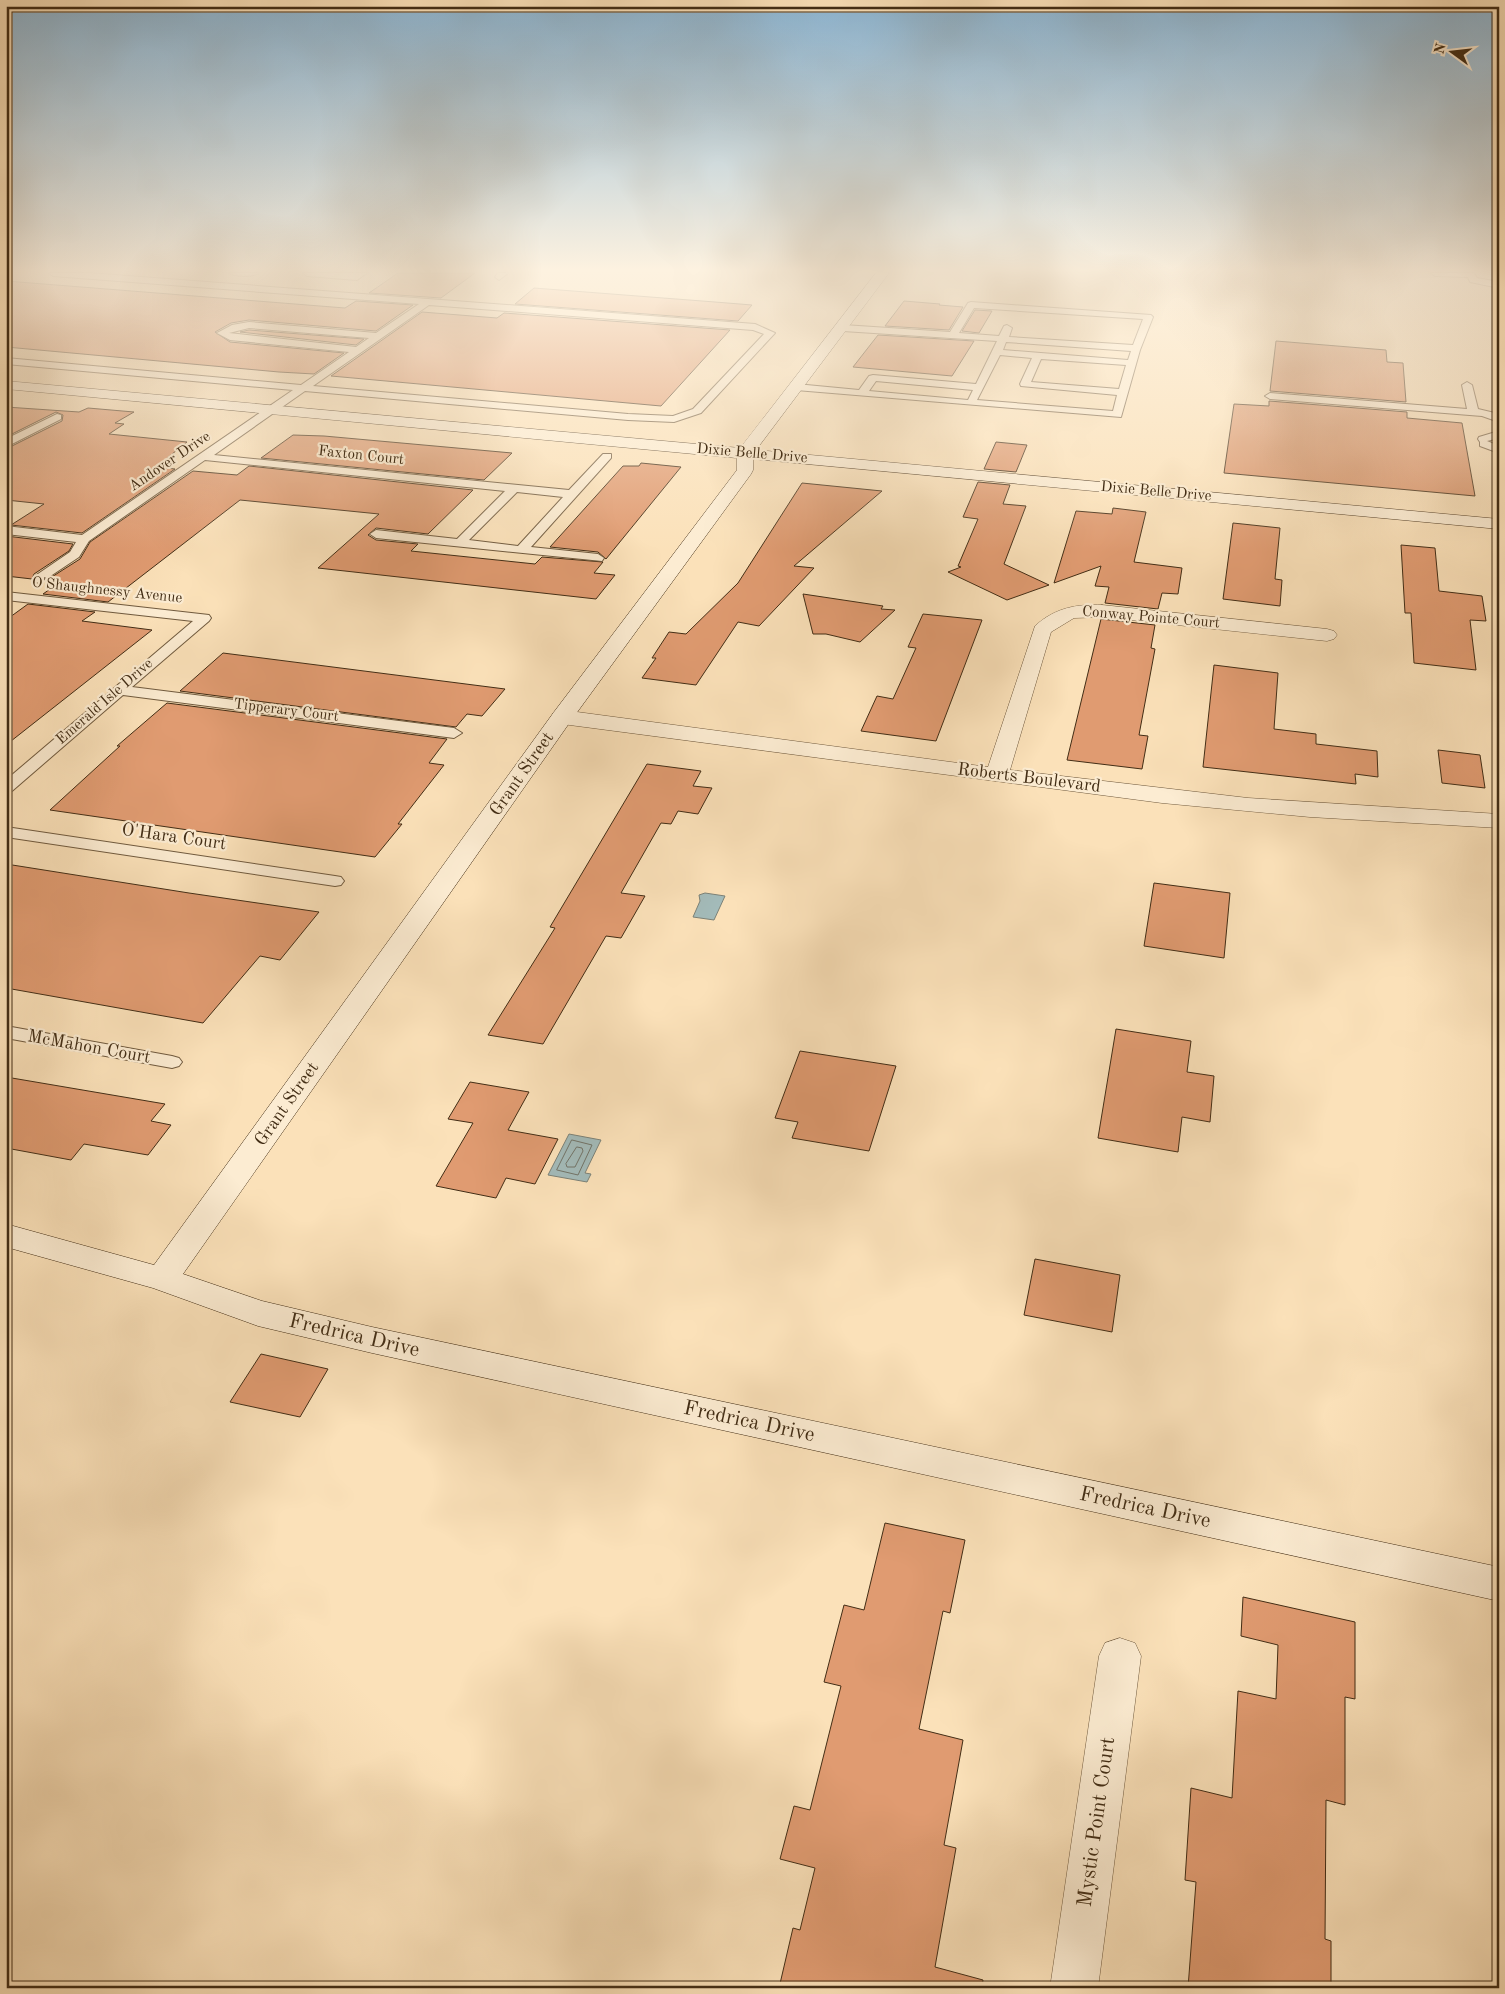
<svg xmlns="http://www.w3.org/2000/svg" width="1505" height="1994" font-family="'Old Standard TT',serif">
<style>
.water{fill:#a3bbba;stroke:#7c8278}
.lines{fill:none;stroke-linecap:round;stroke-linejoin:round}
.shore{stroke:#727468;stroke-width:1}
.building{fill:#e09b71;stroke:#422d15}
.lane-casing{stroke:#705a3e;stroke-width:2}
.street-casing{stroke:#705a3e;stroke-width:1}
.secondary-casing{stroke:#422d15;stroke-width:1}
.lane{fill:#fcecd2;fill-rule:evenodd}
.street{fill:#fcecd2;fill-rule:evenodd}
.secondary{fill:#fcecd2;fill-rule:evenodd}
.labels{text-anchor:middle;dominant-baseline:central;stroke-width:4.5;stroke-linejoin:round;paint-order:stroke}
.far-street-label{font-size:15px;fill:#422d15;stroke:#fcecd2}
.street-label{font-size:18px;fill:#422d15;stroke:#fcecd2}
.near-street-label{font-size:21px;fill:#422d15;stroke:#fcecd2}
</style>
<rect width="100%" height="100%" fill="#fbe1b9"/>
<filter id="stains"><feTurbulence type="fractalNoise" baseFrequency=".004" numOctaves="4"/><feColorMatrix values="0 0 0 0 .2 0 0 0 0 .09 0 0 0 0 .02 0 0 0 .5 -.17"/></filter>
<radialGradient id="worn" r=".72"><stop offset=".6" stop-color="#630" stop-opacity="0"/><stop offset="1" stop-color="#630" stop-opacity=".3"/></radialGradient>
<path class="water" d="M705 893 725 896 714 920 693 917 700 901 699 895Z
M569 1134 601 1140 585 1173 591 1174 587 1182 548 1175Z"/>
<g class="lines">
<path class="shore" d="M572 1140 592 1145 578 1175 557 1170Z
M577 1147 582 1148 583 1151 575 1167H567L566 1164Z"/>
</g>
<path class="building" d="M398 273H475L441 298 369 293Z
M6 281 345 308 356 301 413 305 376 331 249 320 231 323 215 332 230 342 344 353 314 374 279 372 6 347Z
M534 288 715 302 752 305 738 321 515 304Z
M904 301 940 304 939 305 963 307 949 330 885 326Z
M975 310 992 311 979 333 962 331Z
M422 312 497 318 504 313 730 330 661 406 331 376Z
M249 330 364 339 356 345 240 332Z
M878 335 974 341 952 376 853 367Z
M1276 341 1386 350 1387 362 1403 363 1406 402 1270 391Z
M1269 401 1407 412V418L1462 423 1475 496 1224 473 1234 404 1269 406Z
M6 407 79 412 88 408 134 412 115 423 124 424 109 434 187 442 156 467 175 469 82 533 11 525 44 504 6 500V449L62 421 63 415 56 412 6 437Z
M293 435 324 436 512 453 484 480 261 458Z
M996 442 1027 445 1016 472 984 469Z
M641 463 681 467 606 559 598 552 550 547 623 466H639Z
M249 466 473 490 428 534 376 528 368 535 376 540 418 544 411 551 535 564 542 557 603 562 594 573 615 575 596 599 318 568 379 514 240 500 108 602 43 594 60 582 47 580 80 559 90 542 193 471 237 475Z
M978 482 1010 485 1003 504 1026 506 1004 564 1049 585 1007 600 948 572 961 567 958 566 978 519 963 517Z
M802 483 882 491 794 566 814 568 759 626 738 622 696 685 642 678 656 658H652L669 632 686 634 738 583Z
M1113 508 1146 512 1134 562 1182 568 1178 594 1162 593 1158 609 1105 603 1109 587 1095 586 1101 566 1054 583 1076 511 1112 514Z
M1233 523 1280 528 1275 579 1282 580 1280 606 1223 599Z
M6 536 73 544 69 551 34 574 32 579 6 576Z
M1401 545 1435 548 1439 591 1482 596 1486 621 1470 620 1476 670 1414 663 1411 613H1405Z
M803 594 883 606 881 609 895 610 860 642 826 634H813Z
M28 604 95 612 82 621 152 630 6 745V620Z
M923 614 982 620 936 741 861 731 877 696 893 699 916 648 908 647Z
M1101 619 1155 625 1151 648 1155 649 1139 735 1148 736 1142 769 1067 760Z
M223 653 505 689 482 716 467 714 456 727 180 691Z
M1214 665 1278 673 1274 729 1316 734V744L1377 751 1378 777 1355 774 1356 784 1203 767Z
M167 703 447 739 429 763 444 765 398 824H402L375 857 50 810 120 746H117Z
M1438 750 1480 755 1485 788 1442 783Z
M647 764 701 771 693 786 712 788 698 814 678 811 671 824 661 823 621 893 645 896 621 938 606 936 543 1044 488 1035 555 928 550 927Z
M6 864 189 893 319 912 280 960 260 956 203 1023 6 988Z
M1154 883 1230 893 1224 958 1144 946Z
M1116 1029 1191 1041 1187 1072 1214 1076 1210 1122 1182 1117 1178 1152 1098 1138Z
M800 1051 896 1066 869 1151 792 1138 798 1122 775 1118Z
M6 1077 165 1104 151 1121 171 1125 148 1155 84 1144 71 1160 6 1148Z
M470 1082 529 1092 508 1130 558 1139 535 1184 506 1178 496 1198 436 1186 473 1123 448 1119Z
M1035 1259 1120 1275 1112 1332 1024 1315Z
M261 1354 328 1369 300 1417 230 1402Z
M885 1523 965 1540 950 1613 943 1611 919 1729 963 1740 944 1845 956 1848 935 1967 983 1980 982 1988H779L793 1928 800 1930 815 1868 780 1859 794 1806 810 1810 841 1686 824 1682 844 1605 864 1610Z
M1243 1597 1355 1622V1699L1345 1697V1805L1326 1800 1325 1939 1331 1941V1988H1188L1196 1882 1185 1880 1191 1788 1232 1798 1238 1691 1276 1699 1278 1645 1241 1636Z"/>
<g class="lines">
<defs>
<path id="lane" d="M49 273H89L755 324 775 333 701 413 674 422 628 420 305 391 214 455 569 490 603 454H611V458L531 547 598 554 604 558 602 561 376 538 370 534 376 530 457 539 505 491 205 460 89 541 79 557 40 583 35 582 34 579 35 576 70 552 76 542 6 534V526L82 535 293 390 6 364V358L301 385 349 352 230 340 217 333 232 325 249 322 376 333 419 304 53 276ZM429 305 753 330 764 334 693 409 673 416 628 414 313 386ZM249 328 369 338 356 347 229 333ZM517 492 563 497 518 546 469 540Z
M229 273H259C252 277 236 277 229 273Z
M303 273H367L357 280 307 276Z
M498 273H508L499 280 495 277Z
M1431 273H1474L1477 278 1499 282V288L1470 282 1468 277 1435 276Z
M971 302 1151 315 1153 317 1140 350 1121 417 796 390 791 387 796 384 859 390 869 376 873 375 976 384 997 341 843 331 838 328 843 325 950 332 968 303ZM974 308 1143 319 1133 345 1009 337 1012 328 1007 325 1004 326 999 336 959 333ZM1006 342 1131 351 1128 360 1003 350ZM1000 355 1032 358 1020 384 1021 386 1117 395 1113 411 977 400ZM1041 359 1126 365 1119 389 1031 382ZM876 381 973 390 968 400 869 391Z
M1467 382 1472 385 1478 409 1499 414V422L1482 416 1270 399 1265 396 1270 393 1467 409 1462 385Z
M57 414 61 415V419L6 447V439Z
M1499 431V438L1487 441 1499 446V453L1480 446V442L1478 439 1479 437Z
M6 592 209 615 211 618 209 621 132 687 454 728 462 733 454 738 123 695 12 791 6 793V780L193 621 6 600Z
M6 827 335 876 341 877 344 881 341 885 335 886 6 837Z
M6 1026 172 1056 179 1058 182 1062 179 1066 172 1068 6 1038Z"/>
<path id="street" d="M1102 605 1327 629 1334 631 1337 635 1334 639 1327 641 1102 617 1074 618 1051 632 1010 770 1248 798 1499 814V828L1310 817 1162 803 562 724 554 722 551 717 554 712 562 710 988 767 1035 626C1055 608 1076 604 1102 605Z
M1120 1638 1135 1643 1141 1656 1098 1988H1050L1099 1656 1105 1643Z"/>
<path id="secondary" d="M876 273H889L756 450 1499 519V529L753 459V470L751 474 570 722 183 1274 262 1301 372 1327 1499 1567V1601L372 1353 258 1326 153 1288 6 1247V1224L154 1265 554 712 737 470V458L6 389V381L740 448Z"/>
</defs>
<use href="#lane" class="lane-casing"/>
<use href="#street" class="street-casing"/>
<use href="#secondary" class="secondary-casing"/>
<use href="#lane" class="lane"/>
<use href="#street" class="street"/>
<use href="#secondary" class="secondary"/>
</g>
<linearGradient id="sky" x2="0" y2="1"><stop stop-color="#8cb7d6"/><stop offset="0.49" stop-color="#fdf2e0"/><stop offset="1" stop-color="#fdf2e0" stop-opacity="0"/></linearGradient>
<rect width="1505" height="552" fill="url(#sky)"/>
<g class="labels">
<g class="far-street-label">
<text transform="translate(752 454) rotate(5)">Dixie Belle Drive</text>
<text transform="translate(361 456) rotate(6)">Faxton Court</text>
<text transform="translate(170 462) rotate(-34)">Andover Drive</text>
<text transform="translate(1156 492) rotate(5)">Dixie Belle Drive</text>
<text transform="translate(107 591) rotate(6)">O'Shaughnessy Avenue</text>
<text transform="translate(1151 618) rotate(5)">Conway Pointe Court</text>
<text transform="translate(105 702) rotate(-41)">Emerald Isle Drive</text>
<text transform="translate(286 711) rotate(7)">Tipperary Court</text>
</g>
<g class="street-label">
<text transform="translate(522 774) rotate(-55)">Grant Street</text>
<text transform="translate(1029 778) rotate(7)">Roberts Boulevard</text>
<text transform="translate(174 837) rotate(8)">O'Hara Court</text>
<text transform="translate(89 1047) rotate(10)">McMahon Court</text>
<text transform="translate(287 1104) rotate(-55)">Grant Street</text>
</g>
<g class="near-street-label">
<text transform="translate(354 1336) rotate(13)">Fredrica Drive</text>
<text transform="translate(749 1422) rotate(12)">Fredrica Drive</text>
<text transform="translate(1145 1508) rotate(12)">Fredrica Drive</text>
<text transform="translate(1097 1822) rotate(-82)">Mystic Point Court</text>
</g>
</g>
<rect width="1505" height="1994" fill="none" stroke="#fbe1b9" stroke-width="25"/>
<rect x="8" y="8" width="1490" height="1979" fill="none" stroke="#422d15" stroke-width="2.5"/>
<rect x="12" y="12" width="1480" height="1969" fill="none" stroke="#422d15"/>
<g transform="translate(1452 52) rotate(285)" stroke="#fcecd2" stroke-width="4" paint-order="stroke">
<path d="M0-4L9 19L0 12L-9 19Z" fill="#422d15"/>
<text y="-8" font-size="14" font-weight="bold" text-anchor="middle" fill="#422d15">N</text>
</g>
<rect width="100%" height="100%" filter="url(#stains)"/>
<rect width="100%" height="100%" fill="url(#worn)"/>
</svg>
